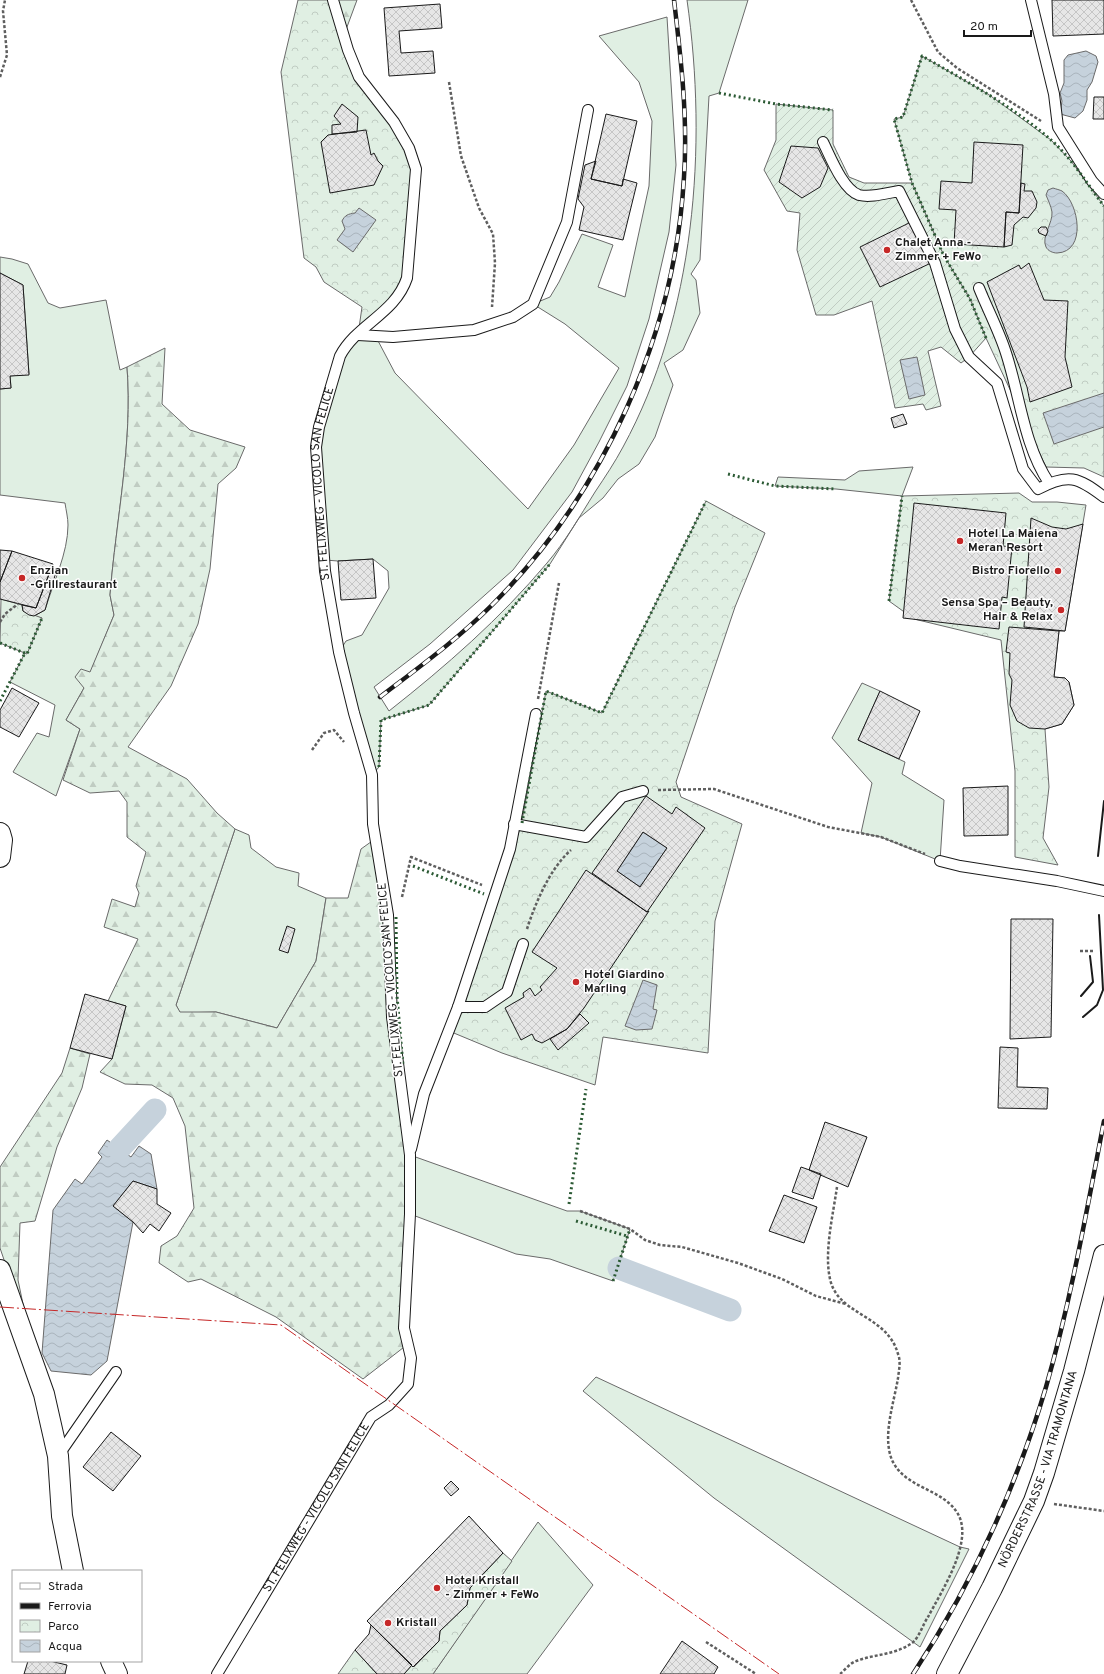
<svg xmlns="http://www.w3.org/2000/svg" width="1104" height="1674" font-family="Overpass,sans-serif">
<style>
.grass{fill:#e0efe3;stroke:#6a6a6a}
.forest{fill:url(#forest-firs);stroke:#6a6a6a}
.park{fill:url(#park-crowns);stroke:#6a6a6a}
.garden{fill:url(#garden-furrows);stroke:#6a6a6a}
.water{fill:url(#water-waves);stroke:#6a6a6a}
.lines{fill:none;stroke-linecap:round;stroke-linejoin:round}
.canal{stroke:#c6d2dc;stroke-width:23}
.building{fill:url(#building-cross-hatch);stroke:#1a1a1a;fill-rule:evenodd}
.service-casing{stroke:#1a1a1a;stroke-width:12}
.minor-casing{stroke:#1a1a1a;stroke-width:22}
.path{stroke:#5f5f5f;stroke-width:2.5;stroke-dasharray:3 2;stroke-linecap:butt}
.service{stroke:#fff;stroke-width:10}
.minor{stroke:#fff;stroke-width:20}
.rail-casing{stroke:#1a1a1a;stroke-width:4.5}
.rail{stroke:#fff;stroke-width:3;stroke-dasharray:9;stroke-linecap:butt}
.hedge{stroke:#2b5a34;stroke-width:3;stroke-dasharray:2 3;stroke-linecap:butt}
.wall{stroke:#1a1a1a;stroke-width:2}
.power{stroke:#c62828;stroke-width:1;stroke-dasharray:14 3 2 3;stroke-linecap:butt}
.poi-dot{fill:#c62828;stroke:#fff;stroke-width:1.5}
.labels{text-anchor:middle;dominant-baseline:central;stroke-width:3;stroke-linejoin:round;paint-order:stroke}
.poi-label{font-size:12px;font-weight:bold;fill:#1a1a1a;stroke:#fff;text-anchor:start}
.street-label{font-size:12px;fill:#1a1a1a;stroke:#fff}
</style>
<defs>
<pattern id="forest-firs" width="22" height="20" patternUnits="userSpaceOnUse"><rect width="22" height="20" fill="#e0efe3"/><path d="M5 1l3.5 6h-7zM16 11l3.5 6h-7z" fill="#c0ccc2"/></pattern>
<pattern id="park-crowns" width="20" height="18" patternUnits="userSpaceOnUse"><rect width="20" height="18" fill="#e0efe3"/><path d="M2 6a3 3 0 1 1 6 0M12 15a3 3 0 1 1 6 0" fill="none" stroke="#c0ccc2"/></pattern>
<pattern id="garden-furrows" width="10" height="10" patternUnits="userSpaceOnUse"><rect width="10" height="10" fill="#e0efe3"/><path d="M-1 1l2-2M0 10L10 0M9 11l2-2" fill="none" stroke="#c0ccc2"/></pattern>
<pattern id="water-waves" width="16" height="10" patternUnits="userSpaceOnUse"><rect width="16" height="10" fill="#c6d2dc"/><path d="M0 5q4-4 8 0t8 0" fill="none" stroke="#aab4bc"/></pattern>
<pattern id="building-cross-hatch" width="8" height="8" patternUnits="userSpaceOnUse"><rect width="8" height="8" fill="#e6e6e6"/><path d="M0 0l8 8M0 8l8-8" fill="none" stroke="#c5c5c5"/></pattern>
</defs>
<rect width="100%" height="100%" fill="#fff"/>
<path class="grass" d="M687 0H748L719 93 709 96 700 260 691 274 696 280 700 313 683 350 664 363 673 385 655 437 639 464 618 479 603 498 579 518 550 564 429 705 381 720 379 767 372 775 339 652 346 641 362 635 389 588 388 571 373 559 338 561 325 560 316 447 337 365 352 339 376 337 395 373 528 509 574 445 619 368 565 324 533 304 550 297 559 282 582 234 613 245 598 287 625 297 649 186 652 121 639 82 599 36 667 17 676 165 669 232 649 319 627 386 599 442 572 492 513 570 430 644 374 687 389 711C446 666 500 619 547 563 565 542 580 516 595 492 605 477 615 462 623 447 695 315 708 147 687 0Z
M0 257 12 259 28 264 48 303 60 308 106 300 120 370 127 367C133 442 116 520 110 595L114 615 84 688 66 720 80 729 56 796 13 772 37 733 49 737 55 705 10 682 25 653H27L42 618 34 616 45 610C53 583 68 553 68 525 68 518 66 510 65 503L0 495V389L11 388 10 376 29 374 23 285 0 273Z
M913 467 902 496 836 489 775 486 778 477 845 480 859 471Z
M862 683 880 691 858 740 905 762 902 774 944 800 940 861 881 837 861 833 872 783 832 738Z
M235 829 249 835 251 848 276 867 299 873 298 886 326 898 316 961 277 1028 216 1012 180 1013 176 1005Z
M410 1155 567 1211H580L630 1229 613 1281 550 1259 516 1254 410 1214Z
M596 1377 960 1547 969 1549 920 1647 714 1498 583 1391Z
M538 1522 593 1585 527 1674H433Z"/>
<path class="forest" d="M333 0H357L344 35Z
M165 348 162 404 190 430 245 447 236 468 218 484 210 569 198 624 171 686 128 747 187 779 217 813 235 829 176 1005 180 1012H216L277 1028 316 961 326 898H348L361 849 375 839 388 915 392 1017 410 1155 408 1344 363 1379 276 1317 201 1279 188 1282 159 1263 161 1246 177 1236 194 1208 185 1126 173 1098 152 1085 125 1084 100 1072 112 1059 126 1006 108 1001 138 939 104 927 112 899 135 907 139 893 136 886 146 852 127 837V802L119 791 90 793 63 780 80 729 66 720 84 688 75 677 81 669 90 672 114 615 110 595C116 520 133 442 127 367Z
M70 1048 90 1054 82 1088 57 1147 35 1221 20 1223 18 1280 29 1333 0 1248V1167L62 1073Z"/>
<path class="park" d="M298 0H333L348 50 416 169 407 278 358 335 362 307 324 282 316 267 304 258 281 72Z
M922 56 988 94 1051 140 1071 161 1104 206V477L1084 468 1046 467 986 338 970 299 944 256 912 183 894 119 903 117Z
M1019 493 1032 502H1057L1086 505 1065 631H1059L1054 677 1065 678 1069 682 1074 705 1062 724 1045 729 1049 787 1043 838 1058 865 1015 857V771L1001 640 914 619 889 601 902 496Z
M706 501 765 533 735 607 676 782 681 797 742 824 715 921 708 1053 603 1037 595 1085 502 1053 449 1031 521 826 546 691 602 713Z
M1 599 22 605 23 611 42 618 27 654 0 643Z
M503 1553 512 1561 433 1674H404L412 1665 414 1667 439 1641 440 1631 467 1605 470 1588Z
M355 1650 377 1674H338Z"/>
<path class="garden" d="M776 104 833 110V144L849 177 864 183H912L944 256 970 299 986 338 969 357 961 363 941 347 928 351 941 406 926 410 923 404 895 408 872 301 834 315H816L797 250 800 213 787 211 764 170 776 140Z"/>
<path class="water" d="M1086 51 1096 56 1098 62 1092 82 1087 90V100L1083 111 1075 118 1060 114 1062 101 1060 93 1064 83V60L1068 55Z
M1053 188C1056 189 1060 190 1062 191 1079 203 1087 252 1057 253 1053 253 1048 251 1046 247 1041 237 1053 223 1052 212 1051 206 1048 200 1046 195L1048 190Z
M359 208 376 220 353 252 337 240 345 229 342 221C345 215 348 214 355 213Z
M917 357 925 395 909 399 900 360Z
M1104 393V427L1054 444 1043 413Z
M643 832 667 848 640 887 617 871Z
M643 980 657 985 653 1009 657 1010 652 1029 636 1030 625 1026Z
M107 1140 131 1157 139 1146 151 1154 157 1189 133 1181 113 1206 133 1222 107 1361 91 1375 51 1371 42 1353 53 1210 75 1179 82 1184 102 1157 98 1153Z"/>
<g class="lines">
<path class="canal" d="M119 1149 155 1110
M619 1268 730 1310"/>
</g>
<path class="building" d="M1052 0H1104V34L1053 36Z
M440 4 442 28 399 31 401 53 433 51 435 73 389 76 384 8Z
M1094 97H1104V119H1093Z
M342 104 358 117 357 132 332 134V125L341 124 334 116Z
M606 114 637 121 622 186 591 179Z
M366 130 371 155 374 153 378 161 383 166 374 185 330 193 321 142 328 135Z
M974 142 1023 145 1019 213 1006 212 1004 247 954 244 956 210 939 209 941 181 972 183Z
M791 146 818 148 828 168 820 187 802 198 779 182Z
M596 161 591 179 622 186 623 179 637 183 623 240 579 230 584 207 578 199 585 165Z
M1021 183 1025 184 1024 191H1032L1037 202 1036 208 1028 218 1023 217 1014 225 1012 245 1004 247 1006 212 1019 213Z
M911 222 931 263 880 287 860 247Z
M1041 227H1046L1048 231 1046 236 1039 233 1038 230Z
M1029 263 1044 300 1068 301 1065 357 1072 387 1030 402 1027 387 987 282 1019 265 1021 269Z
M0 273 23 285 29 375 10 376 11 388 0 389Z
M903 414 907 424 894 428 891 418Z
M914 503 1006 513 1003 546 1012 547 1007 598 1002 597 999 629 903 618Z
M1031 518 1052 527 1066 529 1083 524 1065 631 1024 627Z
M0 550 12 551 0 582Z
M12 551 53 564 36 608 0 599V582Z
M373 559 376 598 341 600 338 561Z
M51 569 56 572 45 610 34 616 29 615 23 611 22 605 36 608Z
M1009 627 1059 631 1054 677 1065 678 1069 682 1074 705 1062 724 1045 729 1029 728 1017 721 1010 705 1012 680 1009 674 1010 653 1006 652Z
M12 688 39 703 19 737 0 727V710Z
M880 691 920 711 899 759 858 740Z
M1008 786V835L964 836 963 788Z
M646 796 672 814 676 807 705 828 647 912 592 873ZM643 832 667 848 640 887 617 871Z
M586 870 647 912 649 911 584 1008 567 1029 542 1043 535 1040 532 1034 521 1040 505 1008 524 997 523 993 530 988 535 996 542 990 540 987 557 968 532 952Z
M1011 919H1053L1051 1037 1010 1039Z
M287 926 295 929 288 953 279 950Z
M85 994 126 1006 112 1059 70 1048Z
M580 1014 589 1023 558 1050 550 1039 567 1029Z
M1000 1047 1018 1048 1017 1087 1048 1088 1047 1109 998 1108Z
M825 1122 867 1137 848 1187 809 1170Z
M801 1167 821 1174 813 1199 792 1192Z
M133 1181 157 1189V1204L171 1213 159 1231 150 1224 143 1233 133 1222 113 1206Z
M784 1195 817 1207 804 1243 769 1231Z
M111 1432 141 1456 113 1491 83 1467Z
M451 1481 459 1489 451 1496 444 1488Z
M469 1516 503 1553 470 1588 467 1605 440 1631 439 1641 413 1667 367 1621Z
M371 1625 412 1665 404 1674H377L355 1650 369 1634Z
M682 1641 718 1667 714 1674H660Z
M28 1661H50L67 1665 65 1674H24Z"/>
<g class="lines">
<defs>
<g id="service">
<path d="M1031 0 1054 94 1058 127 1092 181 1104 194"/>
<path d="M823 142C830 156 843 190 859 195 871 198 887 193 899 191L935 263 955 329 969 357 997 383 1023 469 1038 489C1068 473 1078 477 1104 497"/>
<path d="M979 288C987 308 998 329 1005 350 1020 394 1023 444 1049 483"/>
<path d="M358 335 393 337 474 330 513 317 533 304 567 222 588 110"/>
<path d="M514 824 586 837 622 797 643 791"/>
<path d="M940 861 960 866 1057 881 1104 891"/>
<path d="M458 1007H485L507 992 523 944"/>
<path d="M411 1149 424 1094 458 1007 510 849 536 714"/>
<path d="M58 1456 116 1372"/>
<path id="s1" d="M217 1674 371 1417 389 1405 408 1384 411 1358 404 1328 410 1214V1155L392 1017 388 915 373 824 372 775 354 713 339 652 325 571 316 447 319 427 340 356C357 324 395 314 407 278L416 169 409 148 394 122 359 77 348 50 333 0"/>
</g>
<g id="minor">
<path d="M0 833 2 840 0 857"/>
<path d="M0 1270 44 1394 58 1456 62 1516 73 1571"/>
<path d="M111 1661 117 1674"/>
<path id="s2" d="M947 1674 992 1588 1034 1501 1044 1473 1074 1371 1104 1255"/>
</g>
</defs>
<use href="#service" class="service-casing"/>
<use href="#minor" class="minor-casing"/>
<path class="path" d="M911 0 938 52 957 68 1041 121
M0 77 7 55 3 11 5 0
M449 82 461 156 479 208 493 234 495 263 492 307
M0 622 5 614 18 604
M538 699 559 583
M312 750 324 733 334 730 344 742
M658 790 714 789 828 827 881 837 925 854
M402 897 411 857 482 885
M527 929C535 904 550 868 571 850
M1080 951H1093
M837 1187C833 1215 824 1252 830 1279 838 1316 887 1314 898 1354 901 1361 899 1370 898 1378 894 1403 882 1436 892 1460 905 1489 943 1488 958 1514 974 1542 941 1592 928 1617 923 1624 919 1638 912 1643 895 1655 875 1654 856 1661 850 1663 845 1670 840 1674
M580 1211 630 1229 645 1240 660 1245 682 1247 738 1263 782 1279 816 1296 846 1304
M1054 1504 1104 1511
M706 1642 756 1674"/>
<use href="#service" class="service"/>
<use href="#minor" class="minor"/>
<defs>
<path id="rail" d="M380 697C418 668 458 639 492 605 604 493 675 335 684 177 688 118 681 59 674 0
M913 1674C971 1586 1016 1488 1046 1387 1071 1300 1087 1209 1104 1121"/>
</defs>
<use href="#rail" class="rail-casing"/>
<use href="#rail" class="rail"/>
<path class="hedge" d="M719 93 776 104 833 110
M986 338 970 299 944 256 912 183 894 119 903 117 922 56C966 81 1012 106 1050 139 1072 158 1087 184 1104 206
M728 474 775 486 836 489
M889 601 902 496
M0 643 27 654 42 618
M0 701 25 653
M379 767 381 720 429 705 550 564
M522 823 546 691 602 713 706 501
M413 866 484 894
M396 917 397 996 403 1065
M569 1204 586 1089
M576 1221 627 1236
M613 1281 630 1229"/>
<path class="wall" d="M1098 856 1104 801
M1081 996 1093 982 1090 956
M1083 1017 1097 1005 1103 990 1099 915"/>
<path class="power" d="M0 1307 281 1325 779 1674"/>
</g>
<g class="poi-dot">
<circle cx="887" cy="250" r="4"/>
<circle cx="960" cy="541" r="4"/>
<circle cx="1058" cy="571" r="4"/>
<circle cx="22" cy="578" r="4"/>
<circle cx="1061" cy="610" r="4"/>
<circle cx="576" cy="982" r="4"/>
<circle cx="437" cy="1588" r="4"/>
<circle cx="388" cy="1623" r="4"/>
</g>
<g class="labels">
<g class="poi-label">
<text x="895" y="243">Chalet Anna -<tspan x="895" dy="14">Zimmer + FeWo</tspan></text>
<text x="968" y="534">Hotel La Maiena<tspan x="968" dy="14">Meran Resort</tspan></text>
<text x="30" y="571">Enzian<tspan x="30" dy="14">-Grillrestaurant</tspan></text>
<text x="1050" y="571" text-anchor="end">Bistro Fiorello</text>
<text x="1053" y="603" text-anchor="end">Sensa Spa – Beauty,<tspan x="1053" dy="14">Hair &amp; Relax</tspan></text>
<text x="584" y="975">Hotel Giardino<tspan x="584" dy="14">Marling</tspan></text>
<text x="445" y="1581">Hotel Kristall<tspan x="445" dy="14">- Zimmer + FeWo</tspan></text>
<text x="396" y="1623">Kristall</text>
</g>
<g class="street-label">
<text stroke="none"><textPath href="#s1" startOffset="1260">ST. FELIXWEG - VICOLO SAN FELICE</textPath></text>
<text transform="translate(391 980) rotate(-95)">ST. FELIXWEG - VICOLO SAN FELICE</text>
<text stroke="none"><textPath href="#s2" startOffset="225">NÖRDERSTRASSE - VIA TRAMONTANA</textPath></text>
<text stroke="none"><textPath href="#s1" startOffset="194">ST. FELIXWEG - VICOLO SAN FELICE</textPath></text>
</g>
</g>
<rect x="12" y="1570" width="130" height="92" fill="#ffffff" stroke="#a3a3a3"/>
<rect x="20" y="1583" width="20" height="6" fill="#ffffff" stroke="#a3a3a3"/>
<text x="48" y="1590" font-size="12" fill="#1a1a1a">Strada</text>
<rect x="20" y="1603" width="20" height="6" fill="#1a1a1a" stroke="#a3a3a3"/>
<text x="48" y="1610" font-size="12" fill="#1a1a1a">Ferrovia</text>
<rect x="20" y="1620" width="20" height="12" fill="url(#park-crowns)" stroke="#a3a3a3"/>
<text x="48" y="1630" font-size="12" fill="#1a1a1a">Parco</text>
<rect x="20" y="1640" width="20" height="12" fill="url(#water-waves)" stroke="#a3a3a3"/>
<text x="48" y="1650" font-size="12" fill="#1a1a1a">Acqua</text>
<path d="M964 30v6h67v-6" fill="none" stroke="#1a1a1a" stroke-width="2"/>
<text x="970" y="30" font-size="12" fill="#1a1a1a" stroke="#ffffff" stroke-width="3" paint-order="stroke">20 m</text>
</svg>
